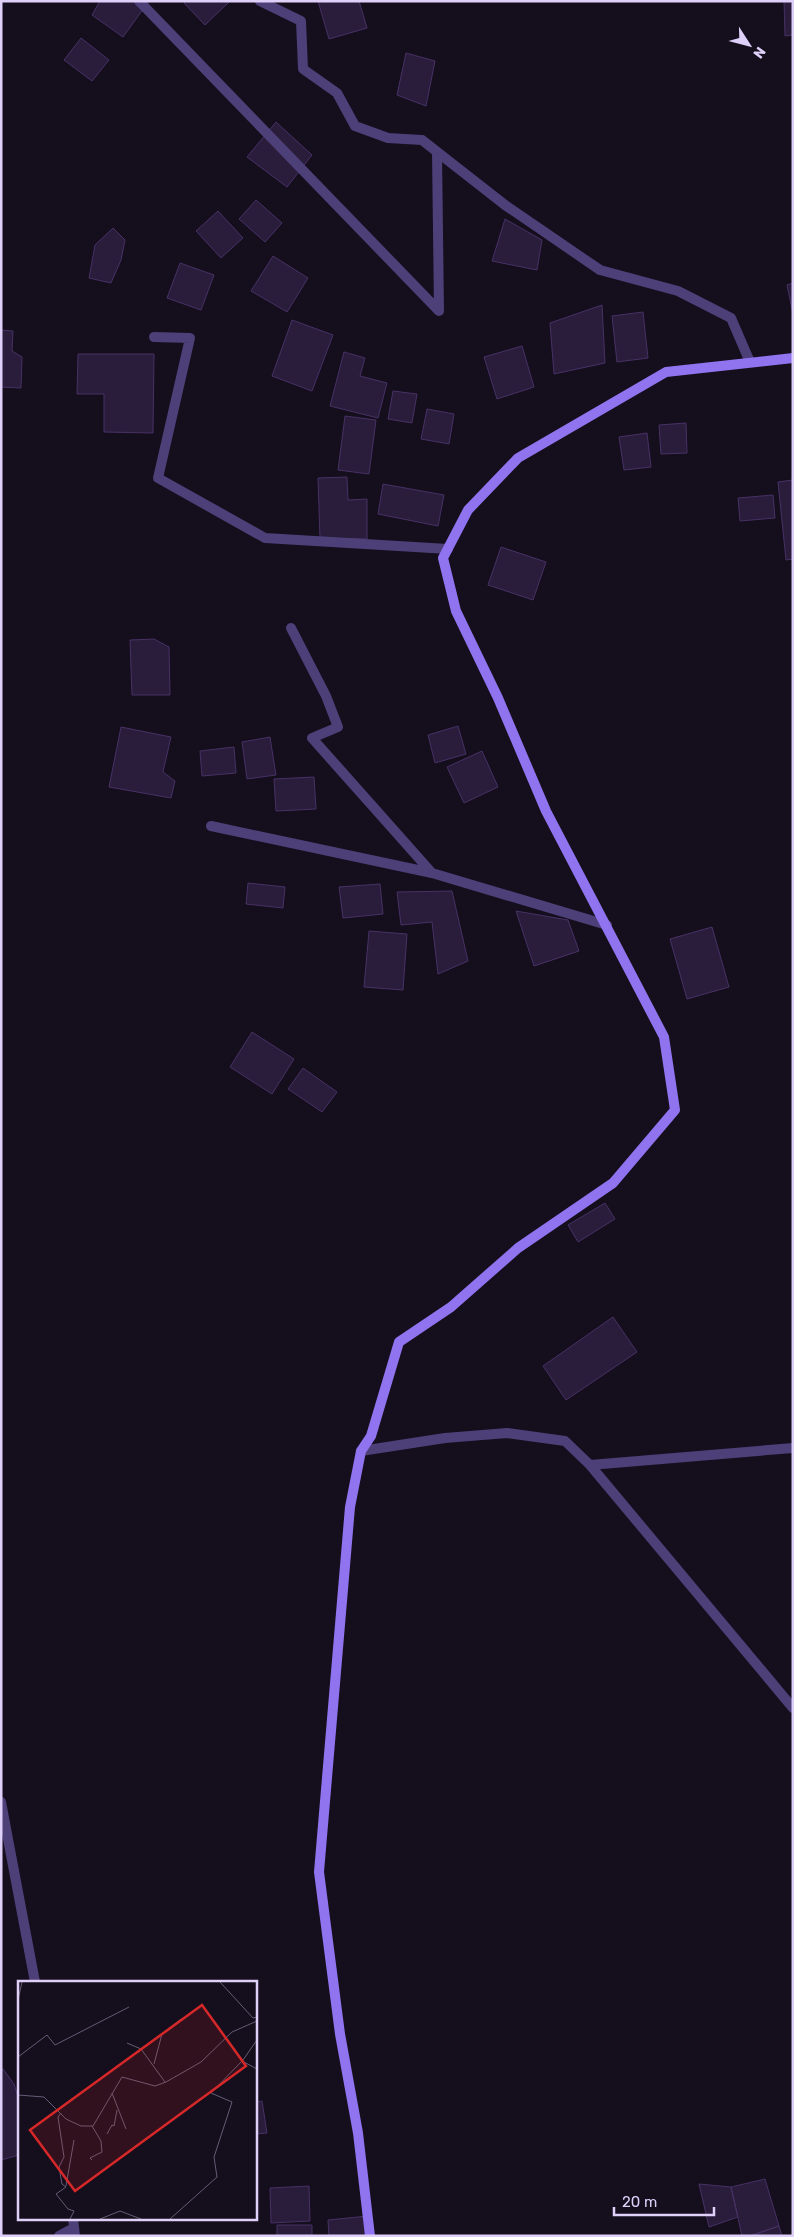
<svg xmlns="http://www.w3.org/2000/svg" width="794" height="2237" font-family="Rubik,sans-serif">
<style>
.building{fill:#2a1d3c;stroke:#473165}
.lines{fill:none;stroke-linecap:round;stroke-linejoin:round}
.street{stroke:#4d3f77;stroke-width:10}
.secondary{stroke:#9073ee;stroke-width:10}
.inset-road{fill:none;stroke:#655c75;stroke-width:1}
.view{fill:#d62828;fill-opacity:0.15;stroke:#d62828;stroke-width:2.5}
.inset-edge{fill:none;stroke:#ded0f9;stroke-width:2.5}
</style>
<rect width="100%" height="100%" fill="#140e1d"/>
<path class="building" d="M100 1H149L123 37 92 15Z
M186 1H229V2L205 25 184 3Z
M318 1H359L367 28 329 39Z
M784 1H793V35L785 36Z
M81 38 109 60 92 81 64 60Z
M406 53 435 61 426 106 397 95Z
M276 122 312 155 287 187 247 157Z
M256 200 282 223 265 242 239 219Z
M218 211 243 238 221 258 196 231Z
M505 219 542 240 537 270 492 261Z
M113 228 125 240 121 260 111 283 89 278 95 245Z
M273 256 308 278 287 312 251 291Z
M180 263 214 275 201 310 167 298Z
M793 283V314L787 285Z
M602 305 605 363 554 374 550 323Z
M643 312 648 358 617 362 612 316Z
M292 320 333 335 312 391 272 376Z
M1 330 13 331 12 351 22 357 21 388 1 387Z
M522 346 534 387 497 399 484 357Z
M344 352 365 358 360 376 387 383 378 418 330 406Z
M78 354H154L153 433 104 432V394H77Z
M393 391 417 394 412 423 388 419Z
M427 409 454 414 449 444 421 439Z
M345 416 376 420 369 474 338 470Z
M686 423 687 453 661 454 659 425Z
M647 433 651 467 624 470 619 437Z
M347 477 348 500 367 499V539L320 538 318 478Z
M793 480V559L786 560 778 482Z
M383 484 444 495 438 526 378 514Z
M773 495 775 518 740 521 738 498Z
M501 547 546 562 533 600 488 585Z
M154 639 169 647 170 695H132L130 640Z
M458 726 466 754 435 763 428 735Z
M121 727 171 737 163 772 175 781 171 798 109 787Z
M270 737 276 775 247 779 242 742Z
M234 747 236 773 202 776 200 751Z
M482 751 498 787 464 803 447 767Z
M314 777 316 809 276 811 274 779Z
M248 883 285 887 283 908 246 904Z
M380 884 383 914 343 918 339 887Z
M452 891 468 961 438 974 432 922 401 925 397 892Z
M516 911 568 920 579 951 534 966Z
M712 927 729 987 687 999 670 939Z
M369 931 407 934 403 990 364 987Z
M252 1032 294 1059 272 1094 230 1067Z
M303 1068 337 1092 322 1112 288 1089Z
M605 1203 615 1219 578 1242 568 1225Z
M613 1317 637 1352 566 1400 543 1366Z
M3 2069 14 2084 19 2100V2155L1 2160V2070Z
M262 2101 267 2133 255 2134V2102Z
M765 2179 779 2226 750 2236H742L731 2187Z
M699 2184 731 2187 738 2217 709 2227Z
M309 2186 310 2221 271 2223 270 2188Z
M368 2216 370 2236H329L328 2220Z
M277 2225H312V2236H277Z
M779 2226 782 2236H750Z"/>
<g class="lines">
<path class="street" d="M139 1 439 311
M260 1 301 21 303 69 337 93 355 126 388 138 422 140 505 205 600 270 678 291 731 318 750 362
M437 152 439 311
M154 337 190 338 158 478 265 538 448 549
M291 628 326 696 338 727 312 738 432 873
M211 826 432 873 607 925
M361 1451 445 1438 507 1433 565 1441 590 1465 793 1448
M590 1465 793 1708
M1 1802 35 1982
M73 2218 75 2236
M59 2236 74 2228"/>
<path class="secondary" d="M370 2236 358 2133 340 2034 319 1872 350 1507 361 1451 371 1436 399 1342 451 1307 518 1248 613 1183 675 1110 664 1037 546 811 498 698 456 611 443 558 468 510 518 458 666 372 793 358"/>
</g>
<g transform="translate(18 1981)">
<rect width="239" height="239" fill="#140e1d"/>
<path class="inset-road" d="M202 1 235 37 239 36M0 19 4 1M109 62 123 68 147 101M0 76 29 54 37 64 111 26M224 80 239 88M136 83 144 53 163 38M94 112 108 148M0 114 26 116 48 138 63 145H75L104 96 137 105 148 101 183 81 214 51 239 40M43 132 40 136 46 176 41 186 44 203 48 206 38 213 50 228 56 230 52 238M74 145 83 160 84 171 72 177 74 179M89 153 94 144 96 145 99 129M48 205 56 159M82 238 102 230 123 238M152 238 199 196 196 176 214 121 193 112 225 79 239 59"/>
<path class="view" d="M184 24 228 85 57 210 12 149Z"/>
<rect width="239" height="239" class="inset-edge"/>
</g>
<rect width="794" height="2237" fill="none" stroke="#ded0f9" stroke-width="5"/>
<g transform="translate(749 45) rotate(126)" stroke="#140e1d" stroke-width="4" paint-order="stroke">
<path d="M0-4L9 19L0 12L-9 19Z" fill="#ded0f9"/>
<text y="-8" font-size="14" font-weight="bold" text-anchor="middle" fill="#ded0f9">N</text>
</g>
<path d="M614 2207v8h100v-8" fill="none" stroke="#ded0f9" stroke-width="2.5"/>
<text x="622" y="2207" font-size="15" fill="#ded0f9" stroke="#140e1d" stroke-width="4" paint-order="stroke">20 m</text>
</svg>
